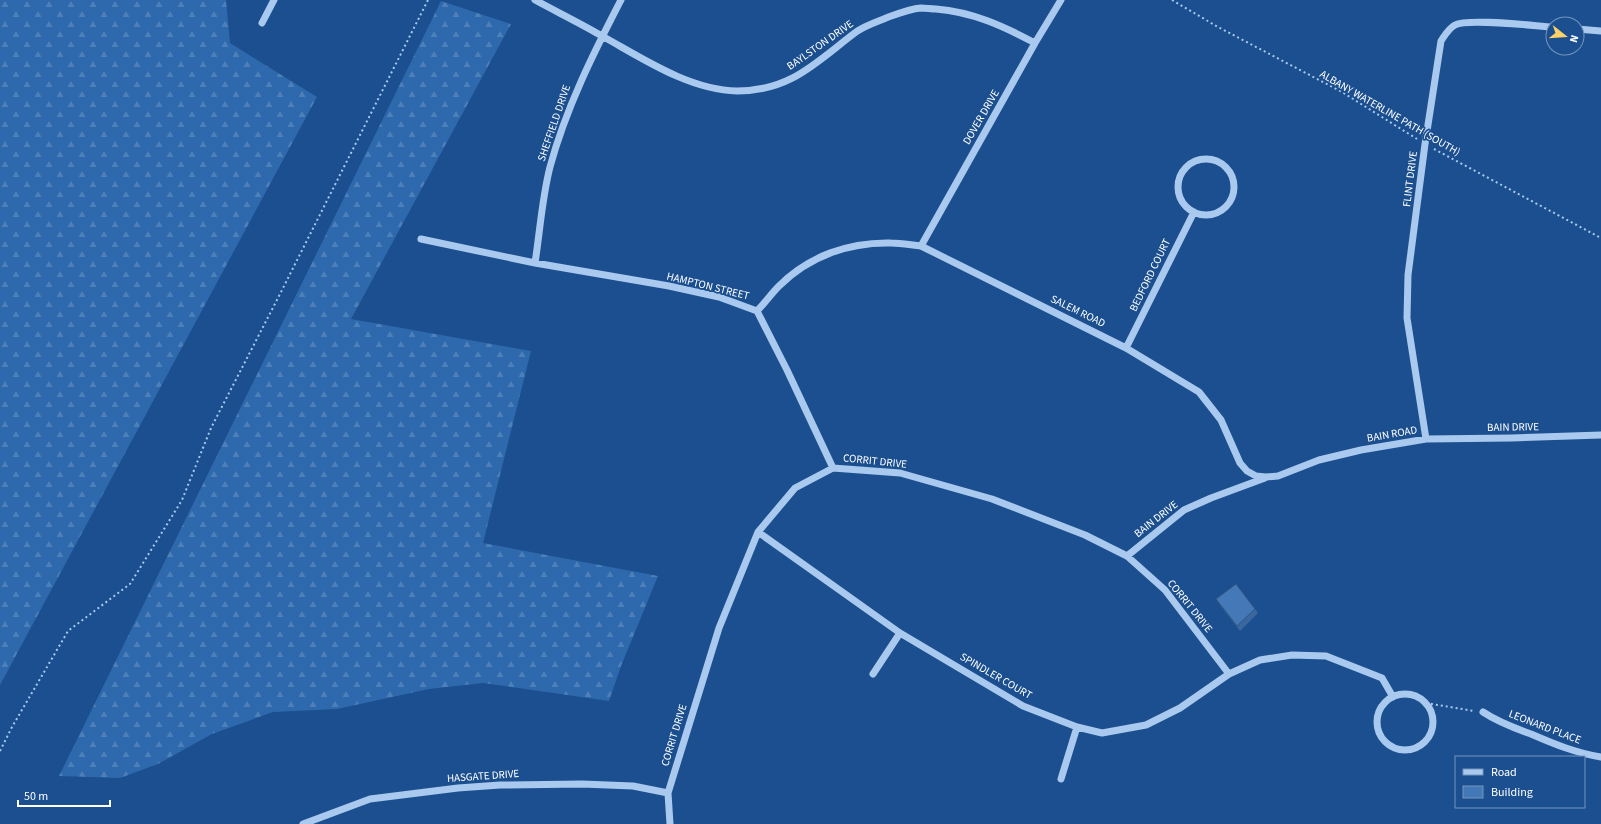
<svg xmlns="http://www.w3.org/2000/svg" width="1601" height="824" font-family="'Source Sans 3',sans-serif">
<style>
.forest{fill:url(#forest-firs)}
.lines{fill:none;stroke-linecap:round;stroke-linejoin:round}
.path{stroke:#a9c9ee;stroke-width:2;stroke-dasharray:2 3;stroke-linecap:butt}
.minor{stroke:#a9c9ee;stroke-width:7}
.wall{fill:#3a679d}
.building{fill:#4478b7;stroke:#305480}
.labels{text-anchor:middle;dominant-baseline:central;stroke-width:3.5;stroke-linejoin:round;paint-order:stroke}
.street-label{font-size:11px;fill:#fff;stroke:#1b4f8f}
</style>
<defs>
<pattern id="forest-firs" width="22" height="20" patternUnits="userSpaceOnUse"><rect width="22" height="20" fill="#2e69ad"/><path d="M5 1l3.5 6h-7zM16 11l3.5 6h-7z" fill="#4d80b9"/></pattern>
</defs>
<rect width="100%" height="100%" fill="#1b4f8f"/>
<path class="forest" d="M0 0H226L230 43 317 97 0 685Z
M441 1 511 24 351 319 531 351 483 543 658 576 621 666 609 701 483 683 429 689 337 709 273 712 212 734 158 764 120 778 59 776Z"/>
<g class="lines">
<path class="path" d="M1172 0 1218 27 1342 92 1417 139
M1434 149 1601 238
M1426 703 1474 711
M0 751 12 727 68 631 130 584 182 500 211 428 280 294 428 0"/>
<path class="minor" d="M535 0C557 12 580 23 602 36 642 58 689 90 737 91 791 91 816 62 856 32 864 26 876 22 886 18 897 14 909 9 921 8 926 8 931 9 936 9 973 12 1003 26 1035 43
M262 23 274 0
M1577 29 1601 31
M1178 187a28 28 0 1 1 56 0a28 28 0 1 1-56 0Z
M421 239 535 263 669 286 719 297 757 311 787 370 833 468
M921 246 1035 43 1061 0
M535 263C540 231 542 198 550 167 566 108 593 54 621 0
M757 311C765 303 771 294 779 286 809 256 849 242 891 243 901 243 911 245 921 246L1126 348 1199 392 1221 420 1240 463 1247 471 1256 476 1266 477 1278 476 1319 460 1361 450 1426 439 1512 438 1601 435
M1126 348 1194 212
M1426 439 1407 318 1408 275 1425 144 1441 41C1445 35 1448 29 1455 25 1468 18 1535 26 1553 27
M758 532 900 633 1023 706 1077 727 1102 733 1146 725 1180 708 1229 674 1260 660 1292 655 1326 656 1382 678 1393 697
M1127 556 1184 510 1211 498 1265 478
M873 674 900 633
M1377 722a28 28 0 1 1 56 0a28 28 0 1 1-56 0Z
M1483 712C1498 722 1514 728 1531 734 1554 744 1576 753 1601 757
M1061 779 1077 727
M303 824 370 799 458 788 500 785 582 784 633 786 668 793
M670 824 668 793 719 628 758 532 795 488 833 468 900 473 992 499 1085 535 1127 556 1165 590 1229 674"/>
</g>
<path class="wall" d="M1236 584 1258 613 1240 631 1219 604Z"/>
<path class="building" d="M1236 584 1255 609 1237 626 1216 599Z"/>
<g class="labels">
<g class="street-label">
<text transform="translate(820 45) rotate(-35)">BAYLSTON DRIVE</text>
<text transform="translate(1390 113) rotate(30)">ALBANY WATERLINE PATH (SOUTH)</text>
<text transform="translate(981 117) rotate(-60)">DOVER DRIVE</text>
<text transform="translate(554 123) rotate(-71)">SHEFFIELD DRIVE</text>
<text transform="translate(1410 179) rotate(-83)">FLINT DRIVE</text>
<text transform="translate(1150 275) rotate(-64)">BEDFORD COURT</text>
<text transform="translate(708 286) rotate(14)">HAMPTON STREET</text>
<text transform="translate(1078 311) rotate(26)">SALEM ROAD</text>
<text transform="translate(1513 427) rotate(-1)">BAIN DRIVE</text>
<text transform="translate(1392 434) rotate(-10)">BAIN ROAD</text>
<text transform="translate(875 461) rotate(6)">CORRIT DRIVE</text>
<text transform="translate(1156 519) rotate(-38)">BAIN DRIVE</text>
<text transform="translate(1190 606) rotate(51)">CORRIT DRIVE</text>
<text transform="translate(996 676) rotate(30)">SPINDLER COURT</text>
<text transform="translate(1545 727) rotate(21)">LEONARD PLACE</text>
<text transform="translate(674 735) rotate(-73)">CORRIT DRIVE</text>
<text transform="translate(483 776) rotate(-4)">HASGATE DRIVE</text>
</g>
</g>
<rect x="1455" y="756" width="130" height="52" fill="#1b4f8f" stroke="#7695bc"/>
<rect x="1463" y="769" width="20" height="6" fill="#a9c9ee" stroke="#7695bc"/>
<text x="1491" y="776" font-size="12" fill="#ffffff">Road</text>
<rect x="1463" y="786" width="20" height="12" fill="#4478b7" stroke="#7695bc"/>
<text x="1491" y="796" font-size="12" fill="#ffffff">Building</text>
<g transform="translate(1565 36) rotate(107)"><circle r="19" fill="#1b4f8f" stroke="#7695bc"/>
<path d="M0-3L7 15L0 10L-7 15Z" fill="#ffd166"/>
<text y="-6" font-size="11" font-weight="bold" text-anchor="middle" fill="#ffffff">N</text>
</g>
<path d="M18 800v6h92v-6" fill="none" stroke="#ffffff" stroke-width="2"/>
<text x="24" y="800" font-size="12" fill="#ffffff" stroke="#1b4f8f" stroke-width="3" paint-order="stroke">50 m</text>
</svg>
